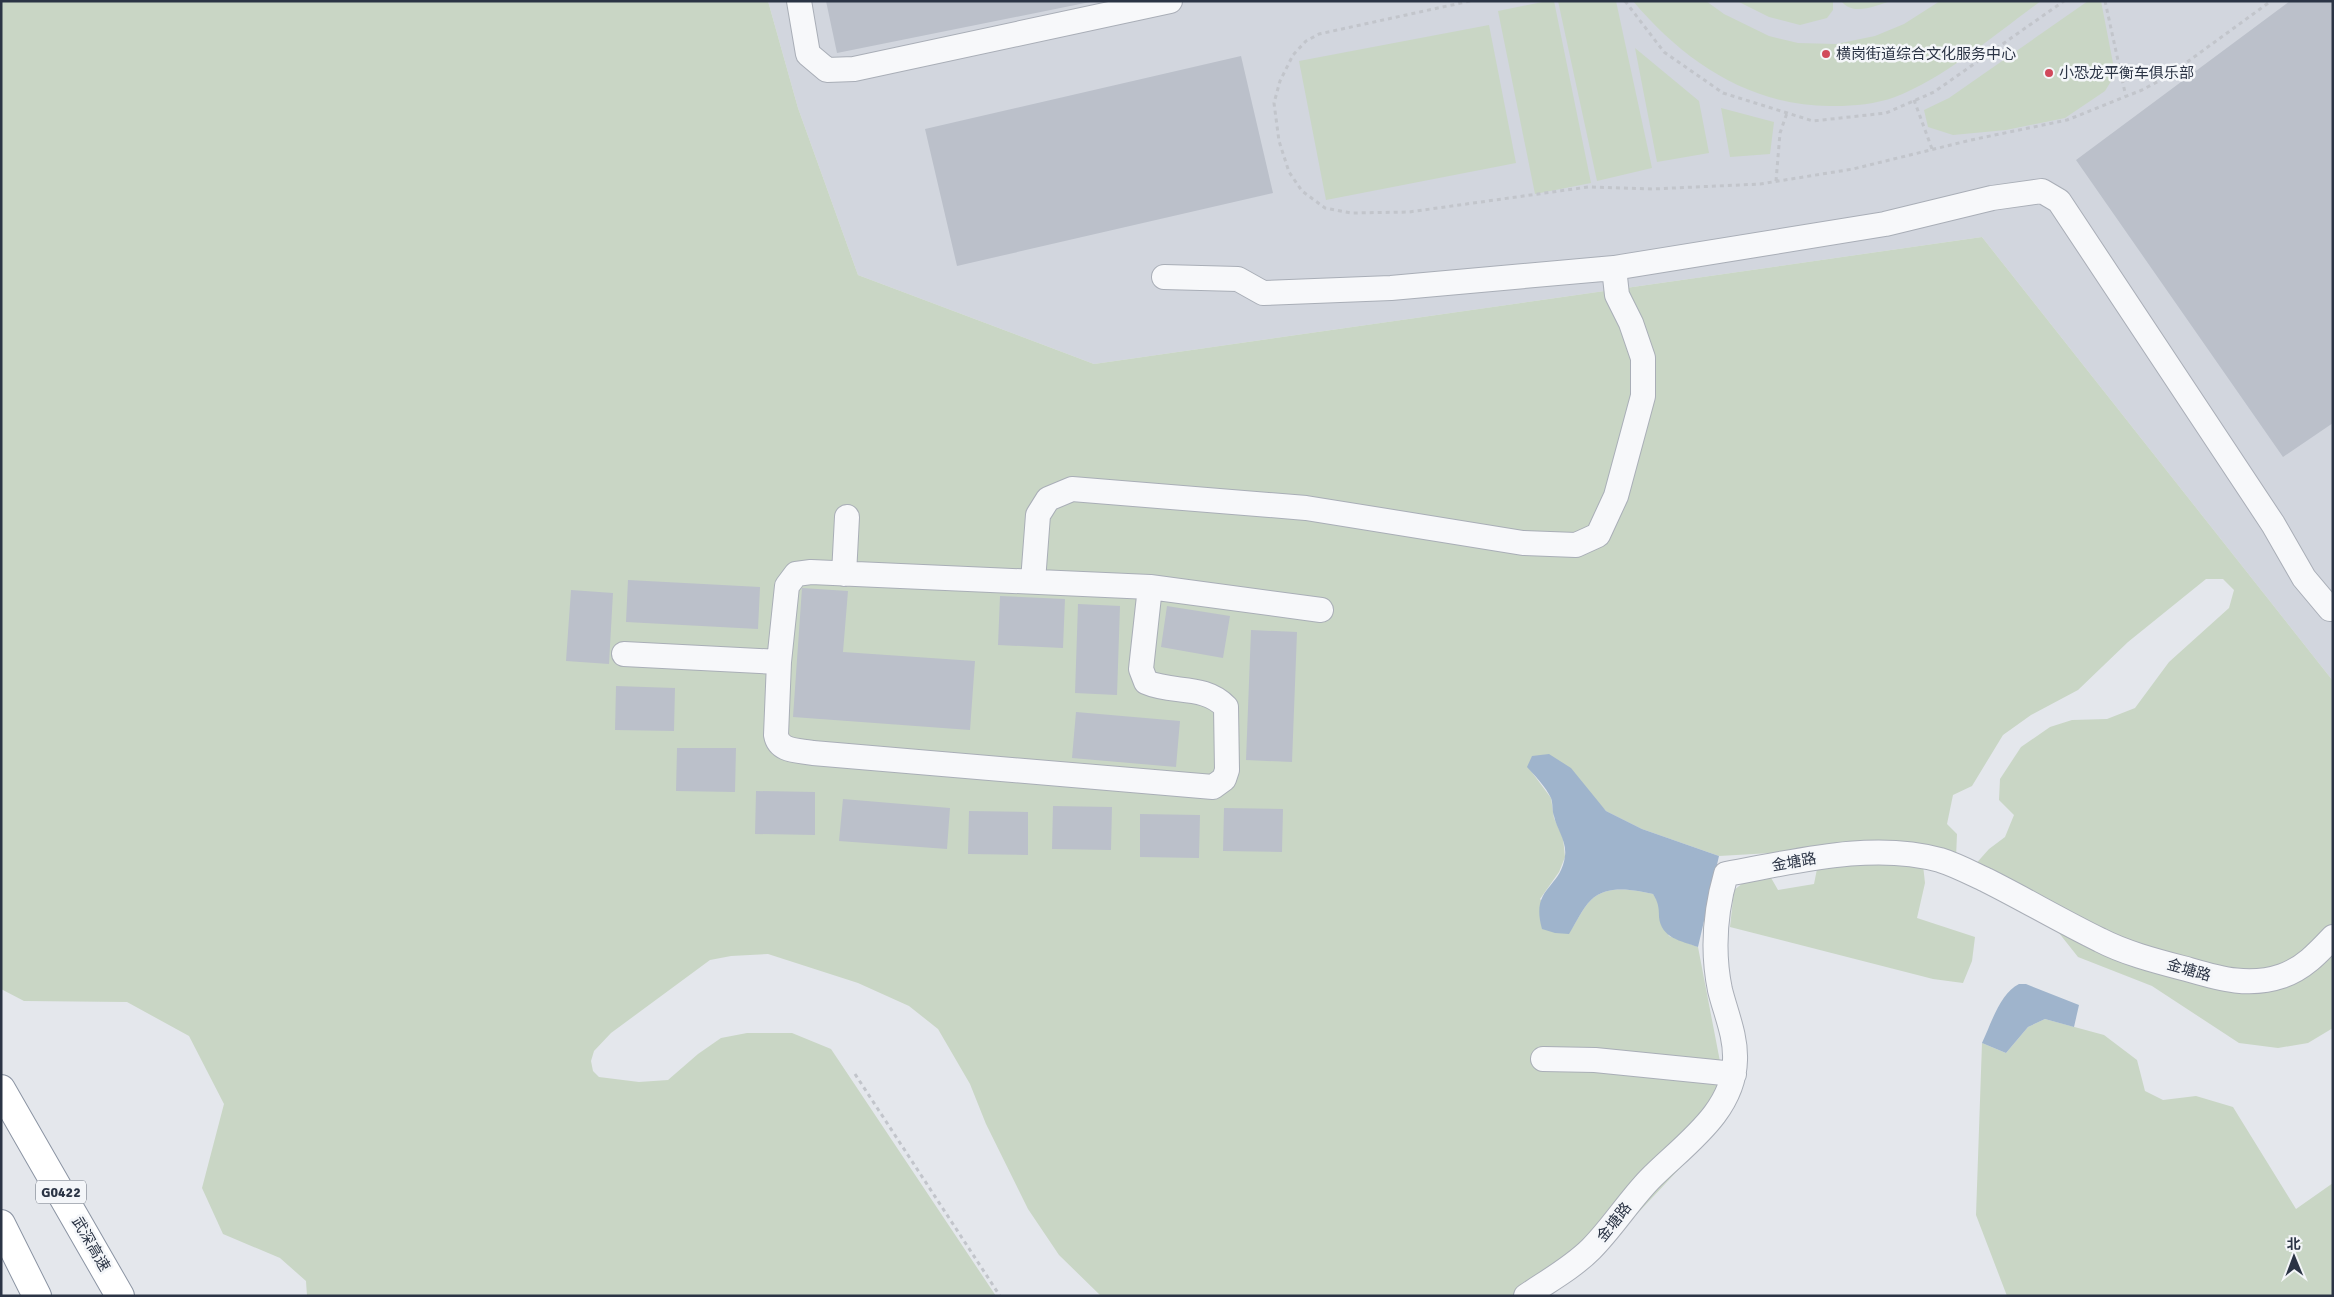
<svg xmlns="http://www.w3.org/2000/svg" width="2334" height="1297" font-family="Signika,'Noto Sans SC',sans-serif">
<style>
.built{fill:#d2d6de}
.green{fill:#c9d6c5}
.water{fill:#9fb4cc}
.building{fill:#bbc0ca}
.lines{fill:none;stroke-linecap:round;stroke-linejoin:round}
.minor-casing{stroke:#a9aeb7;stroke-width:26}
.highway-casing{stroke:#8b94a3;stroke-width:30}
.path{stroke:#c2c5cb;stroke-width:3;stroke-dasharray:4 4;stroke-linecap:butt}
.minor{stroke:#f7f8fa;stroke-width:24}
.highway{stroke:#fff;stroke-width:28}
.poi-dot{fill:#d1495b;stroke:#f4f6f9;stroke-width:2}
.labels{text-anchor:middle;dominant-baseline:central;stroke-width:5;stroke-linejoin:round;paint-order:stroke}
.shield{fill:#f4f6f9;stroke:#676e7b;stroke-width:1}
.shield-label{font-size:14px;font-weight:bold;fill:#2b3445}
.poi-label{font-size:15px;fill:#2b3445;stroke:#f4f6f9;text-anchor:start}
.street-label{font-size:15px;fill:#2b3445;stroke:#f4f6f9}
</style>
<rect width="100%" height="100%" fill="#e4e7ec"/>
<path class="built" d="M768 1H2333V681L1982 237 1094 364 858 275 798 108Z"/>
<path class="green" d="M1 1H768L798 108 858 275 1094 364 1982 237 2333 681V1028L2308 1043 2278 1048 2239 1043 2152 986 2078 957 2055 928 1973 867 1989 849 2005 837 2014 815 1999 800 2000 779 2021 747 2050 727 2072 720 2107 719 2135 708 2169 662 2229 608 2234 590 2223 579H2206L2128 642 2078 690 2031 715 2003 735 1972 786 1953 795 1947 824 1957 834 1956 858 1804 851 1719 856 1642 829 1606 811 1590 794 1528 767 1551 798 1554 818 1563 838 1565 857 1559 872 1540 899 1569 933C1576 923 1582 909 1591 900 1607 884 1635 890 1653 894L1659 903V914L1669 936 1698 947 1722 1072 1711 1135 1590 1264 1541 1296H1101L1059 1255 1028 1209 986 1124 970 1084 938 1029 909 1006 858 983 768 954 731 956 710 960 611 1033 594 1051 591 1061 593 1071 599 1077 639 1082 668 1080 698 1054 721 1038 747 1033H792L831 1049 996 1296H307L306 1281 280 1258 223 1234 202 1188 224 1104 189 1036 127 1002 24 1001 1 989Z
M1547 1H1554L1591 183 1535 194 1498 11Z
M1558 1H1616L1652 168 1597 181Z
M1633 1H1706L1724 14 1769 36 1798 43 1836 44 1875 36 1904 24 1940 1H2041C1998 32 1944 79 1895 97 1876 104 1854 106 1835 106 1753 108 1684 62 1633 1Z
M1737 1H1833V10L1827 18 1800 25 1769 17Z
M1841 1H1892C1875 5 1854 17 1841 1Z
M2088 1H2101L2113 63V78L2105 91 2065 118 2006 130 1953 135 1928 127 1924 110 1949 98Z
M1489 25 1516 163 1326 200 1299 61Z
M1635 48 1699 101 1709 153 1657 162Z
M1721 108 1774 122 1770 154 1730 157Z
M1849 861 1923 865 1925 883 1917 918 1975 937 1972 961 1963 983 1933 979 1730 927 1734 890 1752 876H1770L1778 890 1814 884 1817 869Z
M2045 1019 2104 1035 2137 1060 2145 1091 2163 1100 2196 1096 2233 1107 2296 1209 2333 1183V1296H2007L1976 1215 1982 1043 2006 1053 2028 1027Z"/>
<path class="water" d="M1549 754 1571 768 1606 811 1642 829 1719 856 1698 947C1681 941 1661 938 1659 917 1659 907 1658 902 1653 894 1635 890 1607 884 1591 900 1582 909 1576 923 1569 934L1555 933 1542 929C1530 887 1561 889 1565 856 1567 841 1557 830 1554 816 1552 811 1553 803 1551 798 1546 787 1535 776 1527 767L1532 756Z
M2019 984H2026L2079 1005 2074 1027 2045 1019 2028 1027 2006 1053 1982 1043C1991 1024 2000 993 2019 984Z"/>
<path class="building" d="M826 1H1090V2L837 53Z
M2290 1H2333V423L2283 457 2076 160Z
M1241 56 1273 193 957 266 925 129Z
M628 580 760 587 758 629 626 622Z
M802 588 848 591 843 652 975 661 970 730 793 717Z
M571 590 613 593 609 664 566 661Z
M1000 596 1065 599 1063 648 998 645Z
M1078 604 1120 606 1117 695 1075 693Z
M1167 606 1230 616 1223 658 1161 647Z
M1251 630 1297 632 1292 762 1246 760Z
M616 686 675 688 674 731 615 730Z
M1076 712 1180 721 1176 767 1072 758Z
M677 748H736L735 792 676 791Z
M756 791 815 792V835L755 834Z
M843 799 950 808 947 849 839 841Z
M1053 806 1112 807 1111 850 1052 849Z
M1224 808 1283 809 1282 852 1223 851Z
M969 811 1028 812V855L968 854Z
M1140 814 1200 815 1199 858 1140 857Z"/>
<g class="lines">
<defs>
<path id="minor" d="M799 1 808 54 827 70 854 69 1170 1
M1164 277 1238 279 1263 293 1391 288 1614 268
M844 574 847 517
M1033 581 1038 515 1048 499 1072 489 1306 508 1523 543 1576 545 1598 535 1616 496 1643 396V358L1631 323 1617 295 1614 268 1885 224 1992 198 2042 191 2059 201 2273 524 2304 578 2330 609H2333
M1150 587 1321 610
M624 654 779 662 776 735C779 752 798 750 813 753L1213 787 1224 779 1227 770 1226 707C1204 684 1173 694 1146 682L1141 669 1150 587 811 572 796 574 787 586 779 662
M1543 1059 1595 1060 1734 1074
M1526 1296C1548 1281 1572 1268 1591 1249 1612 1228 1628 1202 1649 1180 1682 1146 1734 1113 1735 1060 1736 1036 1726 1014 1720 990 1712 951 1715 912 1726 874 1794 862 1872 841 1940 860 1956 865 1971 873 1986 880 2024 899 2061 921 2100 940 2127 954 2160 962 2190 970 2221 979 2250 987 2282 976 2303 969 2318 953 2333 937"/>
<path id="highway" d="M1 1089 120 1296
M1 1224 37 1296"/>
</defs>
<use href="#minor" class="minor-casing"/>
<use href="#highway" class="highway-casing"/>
<path class="path" d="M1470 1 1319 34 1306 41 1293 55 1280 81 1274 103 1279 141 1289 172 1302 191 1325 208 1351 213 1409 212 1588 187 1653 189 1760 184 1853 169 1971 140 2067 120 2142 90 2168 76 2271 1
M1625 1 1664 52 1723 93 1813 121 1886 113 1934 92 2064 1
M2105 1 2126 97
M1914 100 1932 149
M1776 181 1780 133 1787 113
M855 1074 1000 1296"/>
<use href="#minor" class="minor"/>
<use href="#highway" class="highway"/>
</g>
<g class="poi-dot">
<circle cx="1826" cy="54" r="5"/>
<circle cx="2049" cy="73" r="5"/>
</g>
<g class="labels">
<rect class="shield" x="36" y="1180.5" width="50" height="23" rx="4"/>
<g class="shield-label">
<text x="61" y="1192">G0422</text>
</g>
<g class="poi-label">
<text x="1836" y="54">横岗街道综合文化服务中心</text>
<text x="2059" y="73">小恐龙平衡车俱乐部</text>
</g>
<g class="street-label">
<text transform="translate(1794 862) rotate(-10)">金塘路</text>
<text transform="translate(2189 970) rotate(16)">金塘路</text>
<text transform="translate(1614 1222) rotate(-51)">金塘路</text>
<text transform="translate(91 1244) rotate(60)">武深高速</text>
</g>
</g>
<rect width="2334" height="1297" fill="none" stroke="#2b3445" stroke-width="5"/>
<g transform="translate(2294 1257) rotate(359)" stroke="#f4f6f9" stroke-width="4" paint-order="stroke">
<path d="M0-4L9 19L0 12L-9 19Z" fill="#2b3445"/>
<text y="-8" font-size="14" font-weight="bold" text-anchor="middle" fill="#2b3445">北</text>
</g>
</svg>
